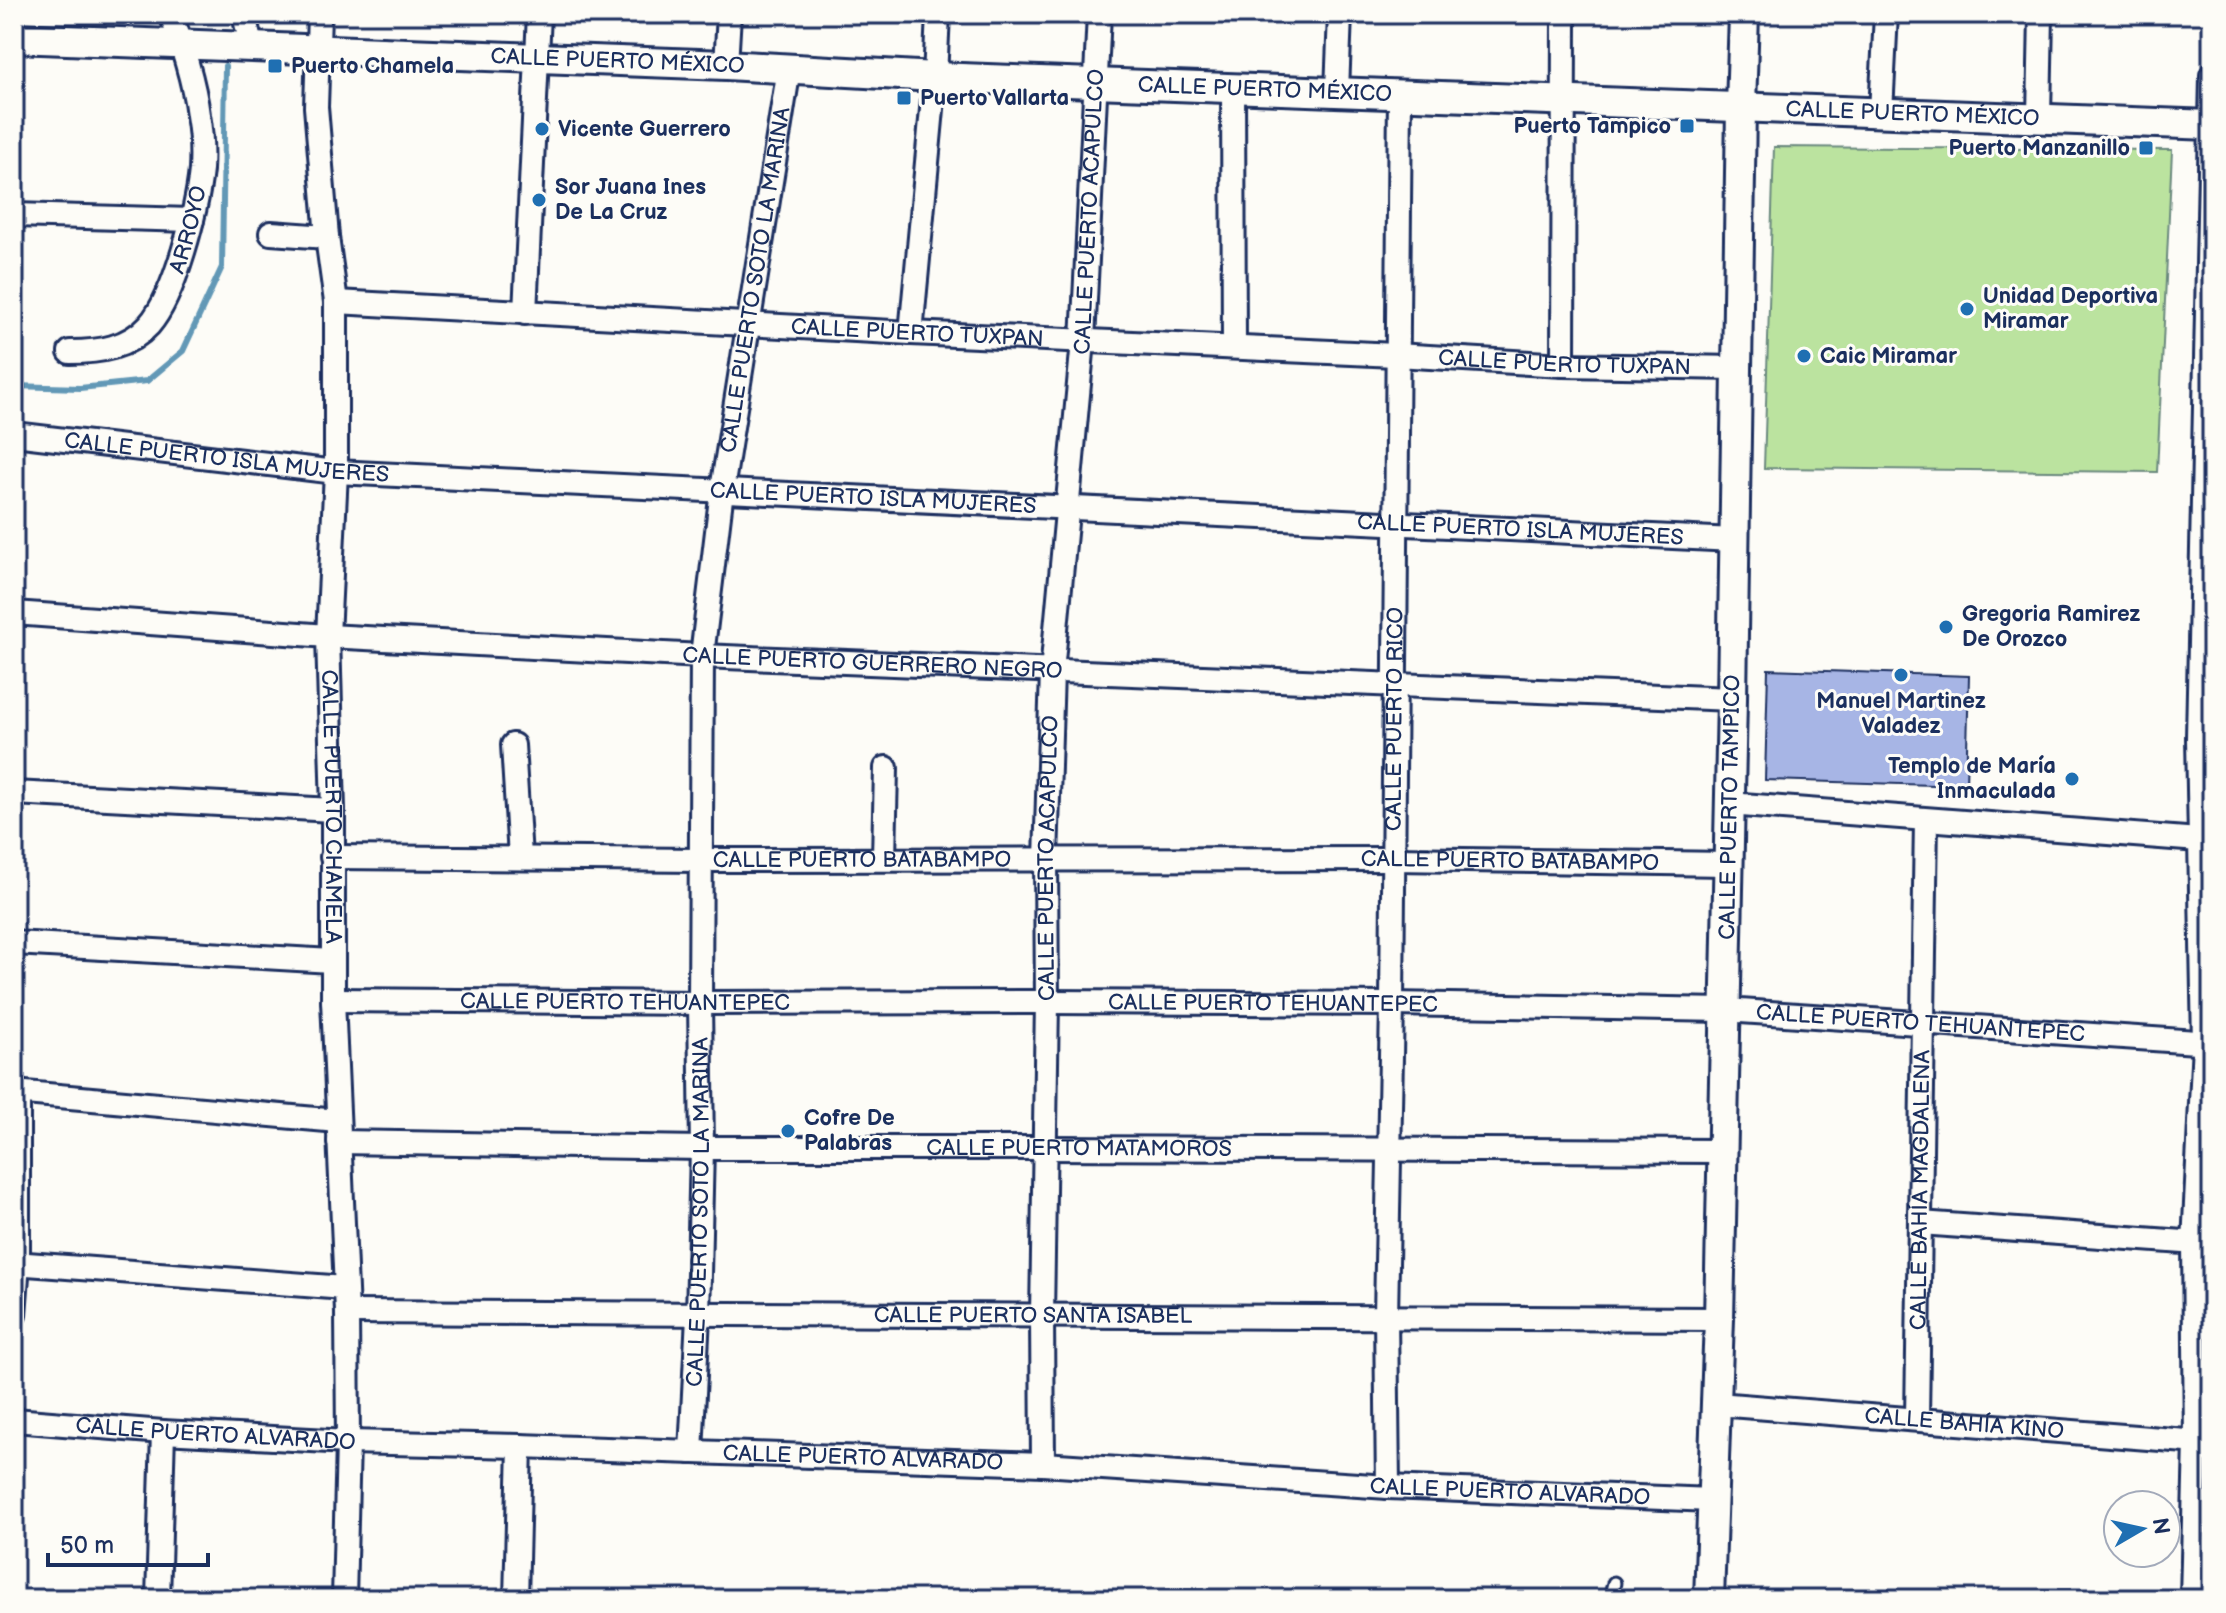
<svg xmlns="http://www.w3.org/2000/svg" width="2226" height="1613" font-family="'Balsamiq Sans',sans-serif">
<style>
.green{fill:#bbe39f;stroke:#6b897e;stroke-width:2}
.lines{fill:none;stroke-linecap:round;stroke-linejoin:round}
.stream{stroke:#6298b6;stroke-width:6}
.building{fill:#a7b5e5;stroke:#1b2f5e;stroke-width:2}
.service-casing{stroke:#1b2f5e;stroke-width:17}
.minor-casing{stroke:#1b2f5e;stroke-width:28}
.tertiary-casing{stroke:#1b2f5e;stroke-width:34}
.service{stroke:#fdfcf7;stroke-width:11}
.minor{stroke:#fdfcf7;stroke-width:22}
.tertiary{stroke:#fdfcf7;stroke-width:28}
.poi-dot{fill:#1f6fb2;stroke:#fdfcf7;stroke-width:3}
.labels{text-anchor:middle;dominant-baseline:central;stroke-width:6;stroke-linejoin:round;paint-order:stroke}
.street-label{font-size:22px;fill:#1b2f5e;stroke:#fdfcf7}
.poi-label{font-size:22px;font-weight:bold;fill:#1b2f5e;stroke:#fdfcf7;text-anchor:start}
</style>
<rect width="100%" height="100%" fill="#fdfcf7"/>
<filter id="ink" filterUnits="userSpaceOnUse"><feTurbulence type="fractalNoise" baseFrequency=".0125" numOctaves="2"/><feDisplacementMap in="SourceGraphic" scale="16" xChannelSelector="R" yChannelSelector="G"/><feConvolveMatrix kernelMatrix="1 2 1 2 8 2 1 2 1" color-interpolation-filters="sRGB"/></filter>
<g filter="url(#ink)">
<path class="green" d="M1774 147 2172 150 2157 472 1764 468Z"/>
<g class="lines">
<path class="stream" d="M217 14 218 18
M14 386 80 388 147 381 183 351 222 267 225 66"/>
</g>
<path class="building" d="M1768 669 1969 676 1966 786 1765 780Z"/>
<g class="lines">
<defs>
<path id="service" d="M1610 1599 1614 1583"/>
<g id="minor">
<path d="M244 14 251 46"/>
<path id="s1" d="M319 14 316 107 327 237 336 302V472L328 636 333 810V1000L347 1312 348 1442 344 1599"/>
<path d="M726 65 729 14"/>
<path d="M1233 87 1234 347"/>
<path d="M1337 91 1340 14"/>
<path d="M1881 112 1886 14"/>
<path d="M2039 117 2041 14"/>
<path d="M14 215 192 220"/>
<path d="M271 233 327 237"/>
<path id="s2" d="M336 302 911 333 1396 355 1563 365 1738 368"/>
<path d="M525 313 539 14"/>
<path d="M911 333 935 77 938 14"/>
<path id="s3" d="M70 352C99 352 128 348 149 325 175 296 197 209 201 170 202 153 201 132 198 115 194 81 182 46 171 14"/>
<path d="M1563 365 1564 14"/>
<path id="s4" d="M14 434 336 472 1734 540"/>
<path id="s5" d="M14 613 328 636 702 656 1732 699"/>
<path d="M513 745 520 857"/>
<path d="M14 793 333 810"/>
<path d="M1729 804 2212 841"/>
<path id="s6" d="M332 857 701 860 1393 859 1728 864"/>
<path d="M884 859 886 768"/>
<path d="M14 943 332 961"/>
<path id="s7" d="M333 1000 700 1003 1047 1002 1392 1004 1725 1010 2212 1043"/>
<path d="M14 1092 338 1121"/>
<path id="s8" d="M339 1142 702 1148H1044L1721 1151"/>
<path d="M1920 1223 2212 1244"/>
<path d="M14 1263 345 1288"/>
<path id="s9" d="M347 1312C804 1317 1262 1314 1719 1319"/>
<path d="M14 1315 18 1263V1093"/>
<path id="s10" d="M1717 1404 2212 1443"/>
<path id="s11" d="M1917 1418 1926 820"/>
<path id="s12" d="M14 1420 163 1432 348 1442 520 1446 1043 1464 1388 1487 1712 1500"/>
<path id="s13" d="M691 1452 698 1316 702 1148 700 1003 702 656 722 490 789 68"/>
<path id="s14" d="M1043 1464 1042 1316 1047 1002 1046 859 1052 672 1083 341 1099 14"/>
<path id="s15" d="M1388 1487 1386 1316 1392 1004 1400 93"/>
<path d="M158 1599 163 1432"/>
<path d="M516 1599 520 1446"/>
<path d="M2192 1599 2196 1441 2194 1243 2204 1043 2198 738 2212 75"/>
</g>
<g id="tertiary">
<path id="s16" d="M14 38 726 65 935 77 2212 125"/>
<path id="s17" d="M1709 1599 1719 1319 1732 699 1741 107 1744 14"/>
</g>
</defs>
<use href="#service" class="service-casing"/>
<use href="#minor" class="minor-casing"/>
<use href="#tertiary" class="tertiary-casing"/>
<use href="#service" class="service"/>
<use href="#minor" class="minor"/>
<use href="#tertiary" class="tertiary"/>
</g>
</g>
<g class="poi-dot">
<rect x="267" y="58" width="16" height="16" rx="4"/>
<rect x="896" y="90" width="16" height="16" rx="4"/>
<rect x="1679" y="118" width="16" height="16" rx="4"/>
<circle cx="542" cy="129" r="8"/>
<rect x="2138" y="140" width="16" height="16" rx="4"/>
<circle cx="539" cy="200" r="8"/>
<circle cx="1967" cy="309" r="8"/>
<circle cx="1804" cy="356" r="8"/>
<circle cx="1946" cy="627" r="8"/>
<circle cx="1901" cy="675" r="8"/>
<circle cx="2072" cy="779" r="8"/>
<circle cx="788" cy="1131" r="8"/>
</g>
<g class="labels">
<g class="street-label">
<text stroke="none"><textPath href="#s16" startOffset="604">CALLE PUERTO MÉXICO</textPath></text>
<text stroke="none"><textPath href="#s16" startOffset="1252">CALLE PUERTO MÉXICO</textPath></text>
<text stroke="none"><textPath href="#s16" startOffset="1900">CALLE PUERTO MÉXICO</textPath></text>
<text stroke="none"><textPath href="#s14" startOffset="1254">CALLE PUERTO ACAPULCO</textPath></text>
<text stroke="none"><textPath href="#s3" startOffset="190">ARROYO</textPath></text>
<text stroke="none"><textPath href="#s13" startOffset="1176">CALLE PUERTO SOTO LA MARINA</textPath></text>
<text stroke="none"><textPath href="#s2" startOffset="582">CALLE PUERTO TUXPAN</textPath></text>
<text stroke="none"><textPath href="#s2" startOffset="1230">CALLE PUERTO TUXPAN</textPath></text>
<text stroke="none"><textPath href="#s4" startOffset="214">CALLE PUERTO ISLA MUJERES</textPath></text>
<text stroke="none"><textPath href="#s4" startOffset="862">CALLE PUERTO ISLA MUJERES</textPath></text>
<text stroke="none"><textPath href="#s4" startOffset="1510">CALLE PUERTO ISLA MUJERES</textPath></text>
<text stroke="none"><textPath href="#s5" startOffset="860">CALLE PUERTO GUERRERO NEGRO</textPath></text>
<text stroke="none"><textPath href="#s15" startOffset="768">CALLE PUERTO RICO</textPath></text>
<text stroke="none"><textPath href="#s1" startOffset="794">CALLE PUERTO CHAMELA</textPath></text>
<text stroke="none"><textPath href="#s17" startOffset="792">CALLE PUERTO TAMPICO</textPath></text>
<text stroke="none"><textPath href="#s14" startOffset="606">CALLE PUERTO ACAPULCO</textPath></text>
<text stroke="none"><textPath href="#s6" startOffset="530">CALLE PUERTO BATABAMPO</textPath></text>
<text stroke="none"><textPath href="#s6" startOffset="1178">CALLE PUERTO BATABAMPO</textPath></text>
<text stroke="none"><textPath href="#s7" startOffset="292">CALLE PUERTO TEHUANTEPEC</textPath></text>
<text stroke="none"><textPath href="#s7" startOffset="940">CALLE PUERTO TEHUANTEPEC</textPath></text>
<text stroke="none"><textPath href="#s7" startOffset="1588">CALLE PUERTO TEHUANTEPEC</textPath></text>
<text stroke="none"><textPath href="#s8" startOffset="740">CALLE PUERTO MATAMOROS</textPath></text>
<text stroke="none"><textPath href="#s11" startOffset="228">CALLE BAHÍA MAGDALENA</textPath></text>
<text stroke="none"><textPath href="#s13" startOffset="240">CALLE PUERTO SOTO LA MARINA</textPath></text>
<text stroke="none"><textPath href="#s9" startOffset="686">CALLE PUERTO SANTA ISABEL</textPath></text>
<text stroke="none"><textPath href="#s10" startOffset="248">CALLE BAHÍA KINO</textPath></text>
<text stroke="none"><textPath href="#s12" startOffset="202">CALLE PUERTO ALVARADO</textPath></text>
<text stroke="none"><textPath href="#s12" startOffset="850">CALLE PUERTO ALVARADO</textPath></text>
<text stroke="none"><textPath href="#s12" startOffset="1498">CALLE PUERTO ALVARADO</textPath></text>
</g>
<g class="poi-label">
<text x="291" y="66">Puerto Chamela</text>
<text x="920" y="98">Puerto Vallarta</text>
<text x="1671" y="126" text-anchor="end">Puerto Tampico</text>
<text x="558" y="129">Vicente Guerrero</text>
<text x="2130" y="148" text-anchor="end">Puerto Manzanillo</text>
<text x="555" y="187">Sor Juana Ines<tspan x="555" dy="25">De La Cruz</tspan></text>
<text x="1983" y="296">Unidad Deportiva<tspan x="1983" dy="25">Miramar</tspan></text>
<text x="1820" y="356">Caic Miramar</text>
<text x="1962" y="614">Gregoria Ramirez<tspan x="1962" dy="25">De Orozco</tspan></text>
<text x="1901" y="701" text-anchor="middle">Manuel Martinez<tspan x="1901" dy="25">Valadez</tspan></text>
<text x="2056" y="766" text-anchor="end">Templo de María<tspan x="2056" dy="25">Inmaculada</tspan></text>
<text x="804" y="1118">Cofre De<tspan x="804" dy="25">Palabras</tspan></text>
</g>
</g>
<rect width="2226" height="1613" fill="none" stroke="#fdfcf7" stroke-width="48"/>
<rect x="24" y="24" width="2178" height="1565" fill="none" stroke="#1b2f5e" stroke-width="3" filter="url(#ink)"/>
<g transform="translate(2142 1529) rotate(81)"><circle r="38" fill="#fdfcf7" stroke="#a3aaba" stroke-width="2"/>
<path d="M0-6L14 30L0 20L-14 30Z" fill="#1f6fb2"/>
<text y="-12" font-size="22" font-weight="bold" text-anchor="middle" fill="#1b2f5e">N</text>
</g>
<path d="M48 1553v12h160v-12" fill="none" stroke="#1b2f5e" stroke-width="4"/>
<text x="60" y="1553" font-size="24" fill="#1b2f5e" stroke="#fdfcf7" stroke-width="6" paint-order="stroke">50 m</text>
</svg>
